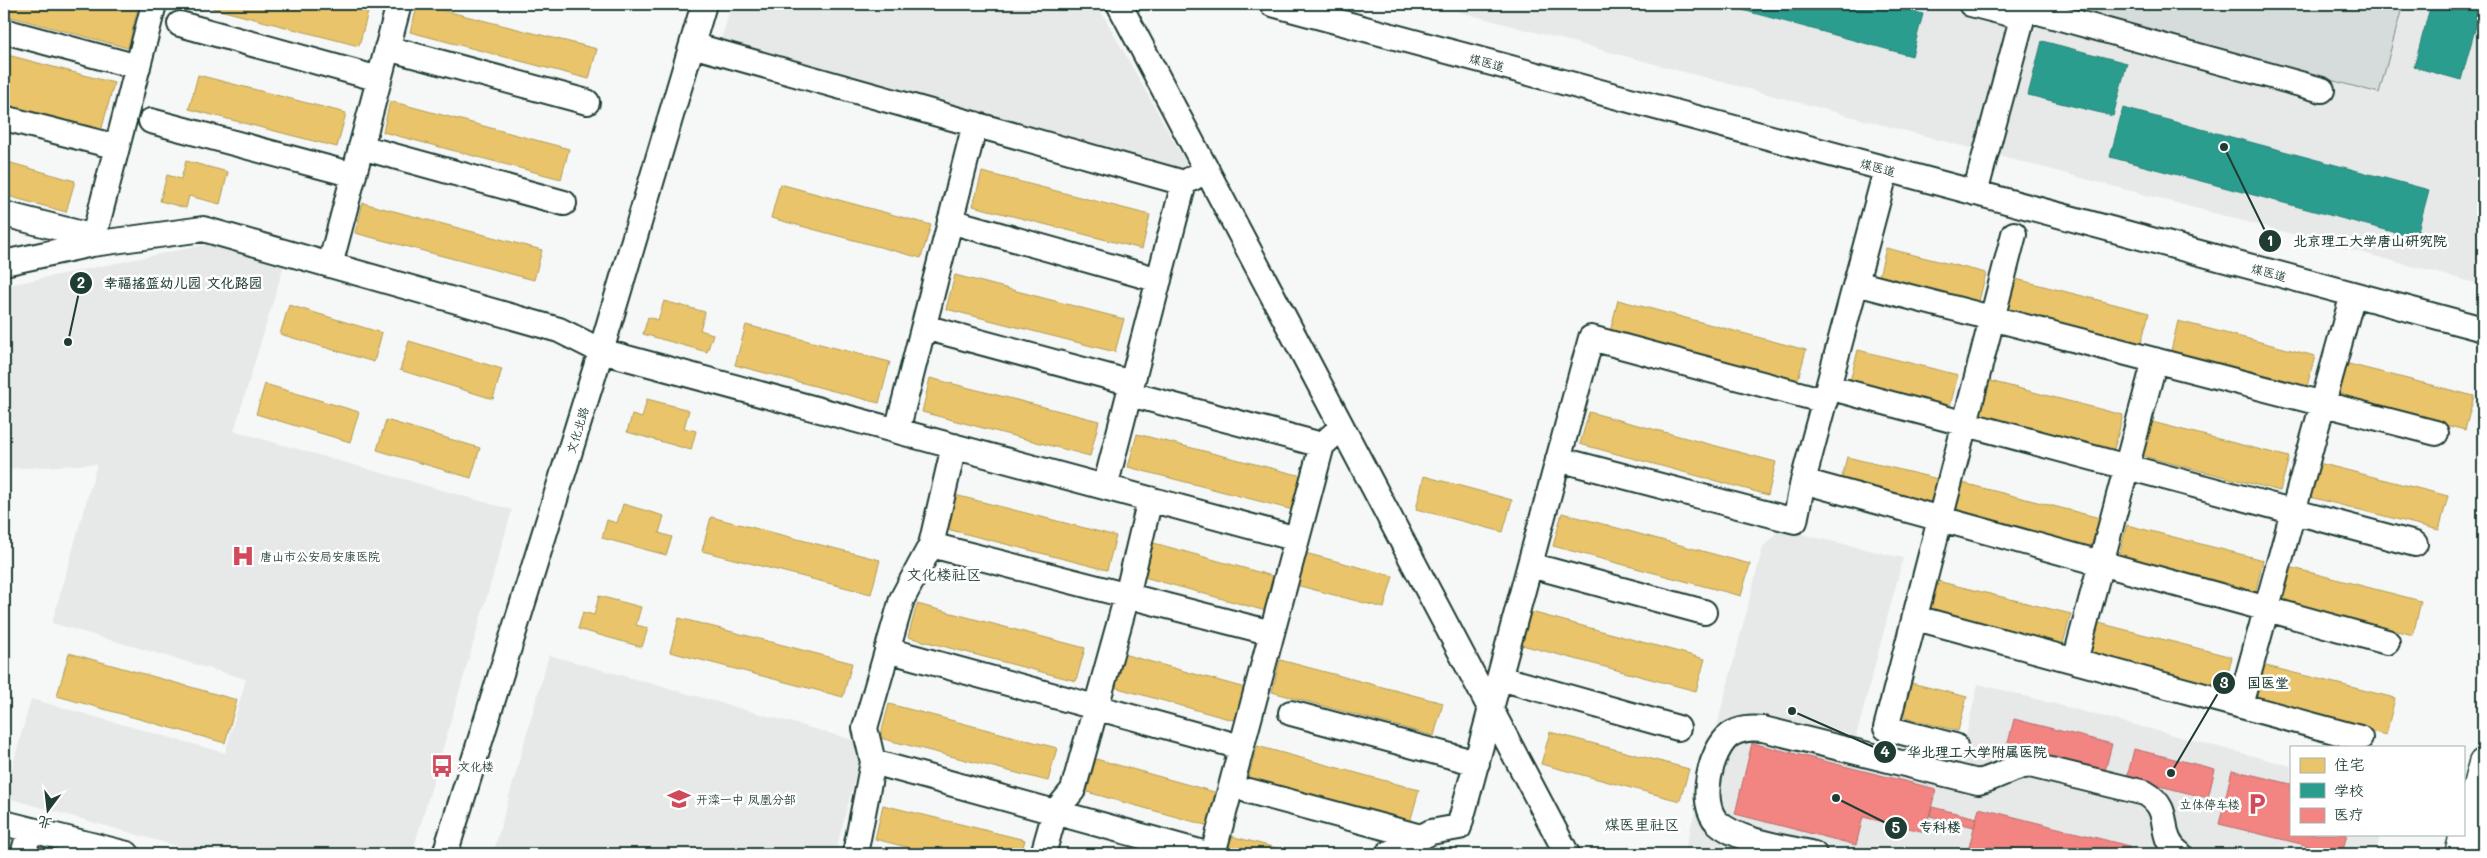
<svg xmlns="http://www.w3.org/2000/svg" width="2487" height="858" font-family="Mali,'LXGW WenKai TC',sans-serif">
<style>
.built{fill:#e6e9e8}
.green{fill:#d6dcdb;stroke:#7a8c88}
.homes{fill:#e9c46a;stroke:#ac9c5a}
.schools{fill:#2a9d8f;stroke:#278074}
.health{fill:#f28482;stroke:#b36f6b}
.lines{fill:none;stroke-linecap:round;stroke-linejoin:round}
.minor-casing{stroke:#1f3d34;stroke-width:28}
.major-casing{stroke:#1f3d34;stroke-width:31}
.minor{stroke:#fff;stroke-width:24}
.major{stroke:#fff;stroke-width:28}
.labels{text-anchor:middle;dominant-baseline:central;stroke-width:5;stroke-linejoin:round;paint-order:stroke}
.street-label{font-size:12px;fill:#1f3d34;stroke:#fff}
.poi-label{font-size:12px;fill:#1f3d34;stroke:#fff;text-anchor:start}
.quarter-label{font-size:15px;fill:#1f3d34;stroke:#fff}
.leader{fill:none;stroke:#1f3d34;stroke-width:2}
.callout-dot{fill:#1f3d34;stroke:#fff;stroke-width:2}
.mark-label{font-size:15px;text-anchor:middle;font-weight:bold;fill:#fff}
.callout-label{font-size:14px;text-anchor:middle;font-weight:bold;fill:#1f3d34;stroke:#fff;stroke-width:5;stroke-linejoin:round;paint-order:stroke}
</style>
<rect width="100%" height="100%" fill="#f6f7f7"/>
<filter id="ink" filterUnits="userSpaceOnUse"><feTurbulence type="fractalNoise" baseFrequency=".02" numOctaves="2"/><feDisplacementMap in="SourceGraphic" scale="10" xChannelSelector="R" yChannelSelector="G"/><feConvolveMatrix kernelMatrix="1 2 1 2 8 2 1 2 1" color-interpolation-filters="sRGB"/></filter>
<g filter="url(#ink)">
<path class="built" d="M732 4H1097L1190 170 721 40Z
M1429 4H2483V285L1445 8Z
M209 244 284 265 234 431 512 510 412 854H205L4 797 31 699 225 753 246 679 52 623 97 464 4 469V286Z
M1780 529 1903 558 1856 737 1955 762 1963 748 1978 684 2291 766V834H2380L2376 854H1684L1763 547Z
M549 655 864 743 835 854H493Z"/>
<path class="green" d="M2047 4H2403L2379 93Z"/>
<path class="homes" d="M6 4H126L138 7 128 48 4 15Z
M213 4H337L368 12 359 46 212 8Z
M418 4 597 49 589 79 410 32Z
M4 54 114 83 100 135 4 109Z
M198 75 346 113 337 147 189 109Z
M390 101 569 149 561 179 383 132Z
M4 161 75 181 66 212 4 195Z
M186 161 228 172 220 204 189 196 186 208 160 201 167 175 181 179Z
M982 172 1150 215 1142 249 973 206Z
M780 184 931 225 921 258 771 218Z
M363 203 542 250 534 280 355 233Z
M1886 248 1986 273 1978 305 1878 280Z
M955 275 1124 319 1115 352 946 309Z
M2012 278 2149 313 2140 347 2004 312Z
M1618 300 1806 350 1797 383 1610 332Z
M664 301 705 312 700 330 713 334 707 352 643 334 648 317 658 320Z
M289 305 382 333 374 362 280 334Z
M2178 321 2315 356 2306 390 2170 355Z
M746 325 890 362 879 403 735 365Z
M409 341 502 369 493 399 400 370Z
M1858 350 1958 375 1950 406 1850 381Z
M2337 361 2474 396 2465 430 2328 395Z
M930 378 1099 421 1090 456 922 412Z
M1986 380 2123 415 2114 449 1977 414Z
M265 384 359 412 350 442 256 414Z
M647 399 689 410 684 428 696 431 691 450 627 432 632 415 642 418Z
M1589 412 1776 462 1768 495 1580 444Z
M386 420 480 448 471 478 377 450Z
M2152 422 2289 457 2280 491 2143 456Z
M1137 434 1306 477 1297 511 1128 467Z
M1847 457 1938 479 1930 510 1839 488Z
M2311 461 2448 496 2439 530 2302 495Z
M1424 476 1512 500 1503 532 1416 509Z
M1963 483 2100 518 2091 553 1954 518Z
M947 493 1116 536 1107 570 939 527Z
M623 504 664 516 659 533 672 537 666 555 602 538 607 520 617 523Z
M1562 513 1750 564 1741 596 1553 546Z
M711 517 880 560 871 594 702 551Z
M2127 525 2263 560 2255 594 2118 559Z
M1154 543 1276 577 1266 611 1144 577Z
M1305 553 1393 576 1384 608 1296 585Z
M2285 566 2421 601 2413 635 2276 600Z
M1933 580 2071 614 2061 651 1924 616Z
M599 596 641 607 636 625 648 628 642 647 578 629 583 612 594 615Z
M917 604 1085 648 1076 681 908 637Z
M1531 612 1705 659 1696 691 1522 645Z
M679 618 852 663 843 697 670 652Z
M2095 622 2232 657 2223 694 2086 659Z
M69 653 237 700 225 743 57 696Z
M1123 654 1245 688 1236 721 1114 687Z
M1280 660 1443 703 1434 736 1272 692Z
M2258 664 2395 698 2386 735 2249 701Z
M1903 681 1967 697 1958 731 1894 715Z
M889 704 1057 748 1048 781 880 738Z
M1550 732 1689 769 1680 801 1541 764Z
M1257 746 1419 790 1410 822 1248 779Z
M1096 759 1218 793 1209 826 1087 792Z
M883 805 1025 840 1021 854H934L875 839Z
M1227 835 1299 854H1222Z"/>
<path class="schools" d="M1737 4H1885L1923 14 1912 56 1735 8Z
M2431 4H2482L2461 80 2414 67Z
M2042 41 2127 63 2113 116 2028 95Z
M2123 108 2429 190 2416 238 2110 157Z"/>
<path class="health" d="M2014 719 2112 744 2103 779 2005 755Z
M1752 743 1936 789 1925 832 1863 817 1856 845 1735 814Z
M2134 749 2215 769 2208 798 2127 778Z
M2232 770 2291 784V834H2347L2342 854 2219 824Z
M1932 807 1977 818 1974 827 1930 816Z
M1979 808 2129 846 2127 854H1997L1969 847Z
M1720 849 1741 854H1719Z"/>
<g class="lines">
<defs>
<path id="minor" d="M1119 4 1567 854
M1272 4 2483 329
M1971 4 2022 17
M2024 8 2322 90
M180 24 379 79
M4 31 138 67
M692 45 1184 183 1207 170
M387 48 587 102
M4 118 117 147
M151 121 354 175
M361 147 564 203
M1975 193 2026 4
M4 214 94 237
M950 221 1159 280
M92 244 154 4
M4 263 92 244 203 229 559 330 601 351 1297 539
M330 265 399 4
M1856 283 2436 433
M924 327 1132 383
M1828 387 2415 544
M1130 394 1322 445
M897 431 975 124
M954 446 931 545 902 599 865 728 873 762 1207 854
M1558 459 1795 521 1803 481 1886 170
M1803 481 2387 642
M1105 487 1184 183
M931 545 1272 633
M1530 565 1704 612
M1916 618 2360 738
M887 650 1241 747
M2075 661 2155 360
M1500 678 1678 728
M2240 705 2353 294
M1291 713 1477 763
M1955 746 1886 728 2014 234
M1249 791 1421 837
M4 823 127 854
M23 854 30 830
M445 854 601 351 704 4
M855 854 873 762
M1043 854 1055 812 1073 790 1127 596 1150 499
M1213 854 1322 445 1342 427
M1388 854 1431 832 1459 827 1591 338 1825 401
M1814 854C1785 847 1739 842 1717 822 1698 803 1710 750 1730 735 1740 728 1751 728 1763 729L1978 782C1997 778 2010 767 2030 765L2145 793C2176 811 2154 835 2180 854"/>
<path id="major" d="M2459 854 2483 763"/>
</defs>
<use href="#minor" class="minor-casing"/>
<use href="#major" class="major-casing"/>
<use href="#minor" class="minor"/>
<use href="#major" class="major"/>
</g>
</g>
<defs>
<symbol id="hospital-bare" viewBox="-9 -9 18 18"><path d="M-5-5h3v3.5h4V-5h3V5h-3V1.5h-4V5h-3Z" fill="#d1495b" stroke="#fff" stroke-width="2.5" paint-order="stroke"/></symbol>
<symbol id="bus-bare" viewBox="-9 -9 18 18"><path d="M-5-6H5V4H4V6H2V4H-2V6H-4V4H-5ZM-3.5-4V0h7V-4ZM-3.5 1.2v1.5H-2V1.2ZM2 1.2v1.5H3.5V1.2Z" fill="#d1495b" stroke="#fff" stroke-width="2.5" paint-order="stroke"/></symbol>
<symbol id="school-bare" viewBox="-9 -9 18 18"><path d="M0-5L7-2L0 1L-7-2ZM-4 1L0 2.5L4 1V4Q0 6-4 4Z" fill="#d1495b" stroke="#fff" stroke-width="2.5" paint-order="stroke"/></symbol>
<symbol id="parking-bare" viewBox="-9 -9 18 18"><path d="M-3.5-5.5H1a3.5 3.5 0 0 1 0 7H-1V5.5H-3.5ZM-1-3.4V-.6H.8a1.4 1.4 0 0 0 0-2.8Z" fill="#d1495b" stroke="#fff" stroke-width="2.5" paint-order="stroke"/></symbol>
</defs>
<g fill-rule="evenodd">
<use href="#hospital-bare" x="227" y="540" width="32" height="32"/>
<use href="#bus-bare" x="426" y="750" width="32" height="32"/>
<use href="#school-bare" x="663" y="783" width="32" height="32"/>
<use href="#parking-bare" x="2241" y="788" width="32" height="32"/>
</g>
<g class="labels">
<g class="street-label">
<text transform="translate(1487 62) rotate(15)">煤医道</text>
<text transform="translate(1878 167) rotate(15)">煤医道</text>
<text transform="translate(2269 272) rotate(15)">煤医道</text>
<text transform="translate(577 430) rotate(-73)">文化北路</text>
</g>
<g class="poi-label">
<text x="260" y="556">唐山市公安局安康医院</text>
<text x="458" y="766">文化楼</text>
<text x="696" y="799">开滦一中 凤凰分部</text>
<text x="2240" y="804" text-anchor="end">立体停车楼</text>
</g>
<g class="quarter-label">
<text x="944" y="574">文化楼社区</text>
<text x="1642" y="824">煤医里社区</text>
</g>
</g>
<path class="leader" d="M2224 147L2270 241M68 342L81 283M2171 773L2224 683M1792 711L1885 752M1836 798L1896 828"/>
<g class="callout-dot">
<circle cx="2224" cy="147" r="5"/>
<circle cx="68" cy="342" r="5"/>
<circle cx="2171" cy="773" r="5"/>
<circle cx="1792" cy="711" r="5"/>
<circle cx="1836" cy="798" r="5"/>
<circle cx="2270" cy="241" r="12"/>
<circle cx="81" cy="283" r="12"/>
<circle cx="2224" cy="683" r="12"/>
<circle cx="1885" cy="752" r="12"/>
<circle cx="1896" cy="828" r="12"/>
</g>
<g class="mark-label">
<text x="2270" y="246">1</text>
<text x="81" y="288">2</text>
<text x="2224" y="688">3</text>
<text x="1885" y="757">4</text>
<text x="1896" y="833">5</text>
</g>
<g class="callout-label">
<text x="2370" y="246">北京理工大学唐山研究院</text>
<text x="183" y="288">幸福摇篮幼儿园 文化路园</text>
<text x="2268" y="688">国医堂</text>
<text x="1977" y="757">华北理工大学附属医院</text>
<text x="1940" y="832">专科楼</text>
</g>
<rect width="2487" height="858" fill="none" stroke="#fff" stroke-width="20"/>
<rect x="10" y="10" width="2467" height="838" fill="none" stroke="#1f3d34" stroke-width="2" filter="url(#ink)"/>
<rect x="2290" y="746" width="175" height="90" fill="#ffffff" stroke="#a5b1ae"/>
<rect x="2300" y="758" width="25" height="15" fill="#e9c46a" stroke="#a5b1ae"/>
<text x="2334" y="770" font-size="15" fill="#1f3d34">住宅</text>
<rect x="2300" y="783" width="25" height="15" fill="#2a9d8f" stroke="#a5b1ae"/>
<text x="2334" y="796" font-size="15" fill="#1f3d34">学校</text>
<rect x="2300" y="808" width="25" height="15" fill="#f28482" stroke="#a5b1ae"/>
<text x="2334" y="820" font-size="15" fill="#1f3d34">医疗</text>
<g transform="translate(48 810) rotate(195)" stroke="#ffffff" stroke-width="4" paint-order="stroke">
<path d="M0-4L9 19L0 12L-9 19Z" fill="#1f3d34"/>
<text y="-8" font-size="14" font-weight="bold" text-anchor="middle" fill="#1f3d34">北</text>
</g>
</svg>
